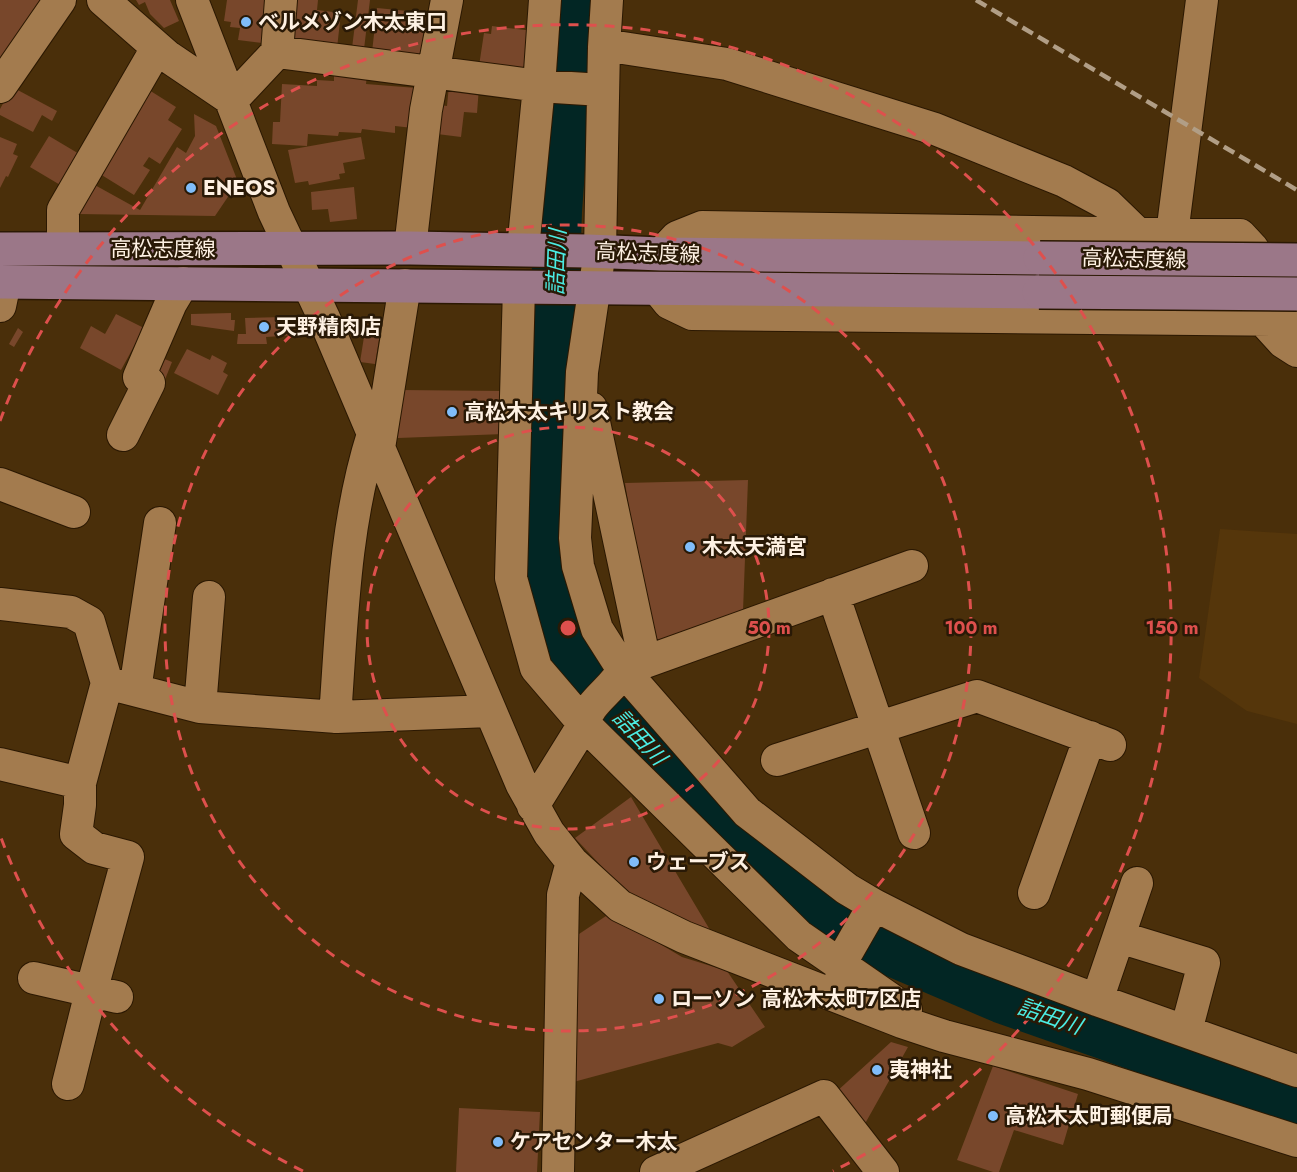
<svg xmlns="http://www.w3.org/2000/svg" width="1297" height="1172" font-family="Jost,'Noto Sans JP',sans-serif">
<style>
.built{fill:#55360b}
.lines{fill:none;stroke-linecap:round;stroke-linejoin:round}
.river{stroke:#022624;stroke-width:48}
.building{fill:#78472b}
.minor-casing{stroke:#2b1802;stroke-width:34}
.major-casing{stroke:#2b1802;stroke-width:36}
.minor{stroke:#a37b4e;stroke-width:32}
.major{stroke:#9b7788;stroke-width:33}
.rail{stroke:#b19e86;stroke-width:4.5;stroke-dasharray:12 6;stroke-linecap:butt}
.major-bridge-casing{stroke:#2b1802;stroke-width:36;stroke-linecap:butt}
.major-bridge{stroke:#9b7788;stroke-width:33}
.ring{fill:none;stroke:#de504d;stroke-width:3;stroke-dasharray:10 8}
.poi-dot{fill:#80bdfa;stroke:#291906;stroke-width:2}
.labels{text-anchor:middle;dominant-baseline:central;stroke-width:5;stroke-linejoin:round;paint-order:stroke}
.poi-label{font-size:21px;font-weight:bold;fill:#fef1e3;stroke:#291906;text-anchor:start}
.street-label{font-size:21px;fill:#fef1e3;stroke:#291906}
.water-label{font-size:22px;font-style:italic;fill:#4bece3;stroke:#291906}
.centre{fill:#de504d;stroke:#291906;stroke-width:3}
.ring-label{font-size:18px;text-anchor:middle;font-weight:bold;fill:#de504d;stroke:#291906;stroke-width:5;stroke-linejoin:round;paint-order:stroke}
</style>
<rect width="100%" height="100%" fill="#4a2f0a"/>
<path class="built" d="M1220 529 1297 534V724L1247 711 1199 678Z"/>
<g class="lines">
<path class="river" d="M573 0 558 211 553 348 546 449 544 532 549 581 572 657 596 690 730 834 805 899 877 946 1001 999 1297 1103"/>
</g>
<path class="building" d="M0 0H46L0 68Z
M136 0H170L179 21 164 28 150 14 145 2 139 5Z
M227 0H267L262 43 238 40 240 28 230 27 231 22 224 21Z
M293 0H318L317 10 341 13 337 48 288 46Z
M358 0H370L364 49 352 48Z
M377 8 428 13 424 57 372 52Z
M492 26 534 31 528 73 479 66 484 33 491 34Z
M334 74 367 75 366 84 417 88 413 128 395 126V133L362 129 361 133 339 132 338 136 308 134 307 146 272 144 273 122H280L282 84 317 86V80L334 81Z
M449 85 479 87 477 113 464 112 461 137 437 134 440 105 447 106Z
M12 87 57 111 52 121 42 115 33 132 0 115V109Z
M149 90 176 107 168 120 182 129 160 164 149 157 143 166 150 170 134 195 100 174 138 114 135 112Z
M194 114 216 126 238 182 215 216 77 214 93 184 140 210 177 147 186 153 195 136Z
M49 136 86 158 67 189 30 167Z
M0 137 17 144 13 154 18 156 8 177 6 176 0 188Z
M361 137 365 159 343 163 345 173 339 174 340 179 309 185 308 181 295 183 288 150Z
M354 187 357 219 330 222 328 209 312 210 311 192Z
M231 313V320H235L234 331 191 325V314Z
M116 314 144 328 121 370 80 348 91 326 105 334Z
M284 317 296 335 266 337 267 344H237L238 334H246L245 318Z
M367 318 382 321 375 364 360 362Z
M18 328 23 332 14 347 9 344Z
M187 349 210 360 212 355 227 363 223 372 228 375 218 395 174 373Z
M157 356 172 362 164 382 149 376Z
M399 390 507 391 504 434 398 438Z
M748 480 743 611 651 644 625 483Z
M631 797 713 935 663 915 620 886 575 838Z
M609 914 682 957 727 971 765 1027 732 1047 718 1043 566 1084 576 936Z
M891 1042 908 1047 862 1129 835 1093Z
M993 1066 1078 1094 1063 1145 1014 1130 999 1172H993L957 1160Z
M459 1108 540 1112 537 1172H456Z"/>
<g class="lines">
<defs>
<path id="minor" d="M103 0 167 56 232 100 277 52 281 0
M192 0 274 212 324 318 522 785 549 833 572 862 620 906 684 937 902 1022 944 1036 1088 1074 1297 1141
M607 0 604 47 600 251 582 372 575 538 578 566 597 629 623 670 747 812 847 889 874 905 961 949 1097 1000 1297 1071
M604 47 623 48 727 64 935 129 1064 181 1107 204 1138 234
M277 52 539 86 602 90
M0 87 60 0
M1172 234 1202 0
M410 248 426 110 447 0
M63 249V210L157 48
M523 249 539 86 545 0
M661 254 677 237 702 227 1240 235 1253 249 1263 320 1283 342 1297 351
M519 287 511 578 536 668 584 724 799 936 906 1010
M657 288 669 303 692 314 1297 320
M0 306 5 282
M591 408 645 662
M123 435 149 383 139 377 171 303 183 283
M379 448 405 285
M0 484 74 512
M833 594 914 833
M0 604 71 612 89 622 107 683
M135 690 160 523
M200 707 209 597
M335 717C342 622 344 525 373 434
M777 760 977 696 1110 745
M0 764 80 783 107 683 200 707 337 717 490 711
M533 806 584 724C588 702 613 690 623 670L912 566
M1034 893 1090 737
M1119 937 1204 963 1186 1031
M839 966 874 905
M34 978 117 997
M1097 1000 1137 883
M68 1084 91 992 128 857 94 848 76 834 80 805V783
M558 1172 563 895 572 862
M656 1172 824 1096 883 1172"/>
<path id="major" d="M0 249 410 248 588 251 661 254 1040 258
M0 282 1039 292"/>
</defs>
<use href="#minor" class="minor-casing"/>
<use href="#major" class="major-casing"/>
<use href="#minor" class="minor"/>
<use href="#major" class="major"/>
<path class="rail" d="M976 0 1297 190"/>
<defs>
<path id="major-bridge" d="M1040 258 1297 260
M1039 292 1297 294"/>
</defs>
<use href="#major-bridge" class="major-bridge-casing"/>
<use href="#major-bridge" class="major-bridge"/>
</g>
<g class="ring">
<circle cx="568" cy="628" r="201"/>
<circle cx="568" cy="628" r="403"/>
<path d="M303 1171A604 604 0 0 1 0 835M0 421A604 604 0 1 1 833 1171"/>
</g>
<g class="poi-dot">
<circle cx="246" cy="22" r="6"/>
<circle cx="191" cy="188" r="6"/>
<circle cx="264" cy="327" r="6"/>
<circle cx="452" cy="412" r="6"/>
<circle cx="690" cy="547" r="6"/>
<circle cx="634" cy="862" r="6"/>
<circle cx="659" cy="999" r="6"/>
<circle cx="877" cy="1070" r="6"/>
<circle cx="993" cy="1116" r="6"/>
<circle cx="498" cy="1142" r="6"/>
</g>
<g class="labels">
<g class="poi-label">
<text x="258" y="22">ベルメゾン木太東口</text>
<text x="203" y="188">ENEOS</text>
<text x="276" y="327">天野精肉店</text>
<text x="464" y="412">高松木太キリスト教会</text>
<text x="702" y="547">木太天満宮</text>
<text x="646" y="862">ウェーブス</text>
<text x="671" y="999">ローソン 高松木太町7区店</text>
<text x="889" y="1070">夷神社</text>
<text x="1005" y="1116">高松木太町郵便局</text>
<text x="510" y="1142">ケアセンター木太</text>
</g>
<g class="street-label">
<text x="163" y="249">高松志度線</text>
<text transform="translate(648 253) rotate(2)">高松志度線</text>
<text transform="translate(1134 259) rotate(1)">高松志度線</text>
</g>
<g class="water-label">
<text transform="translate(556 262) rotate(-88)">詰田川</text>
<text transform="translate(640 737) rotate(47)">詰田川</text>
<text transform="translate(1050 1016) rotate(19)">詰田川</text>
</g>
</g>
<circle cx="568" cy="628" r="9" class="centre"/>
<g class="ring-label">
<text x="769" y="634">50 m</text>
<text x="971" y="634">100 m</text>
<text x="1172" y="634">150 m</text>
</g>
</svg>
